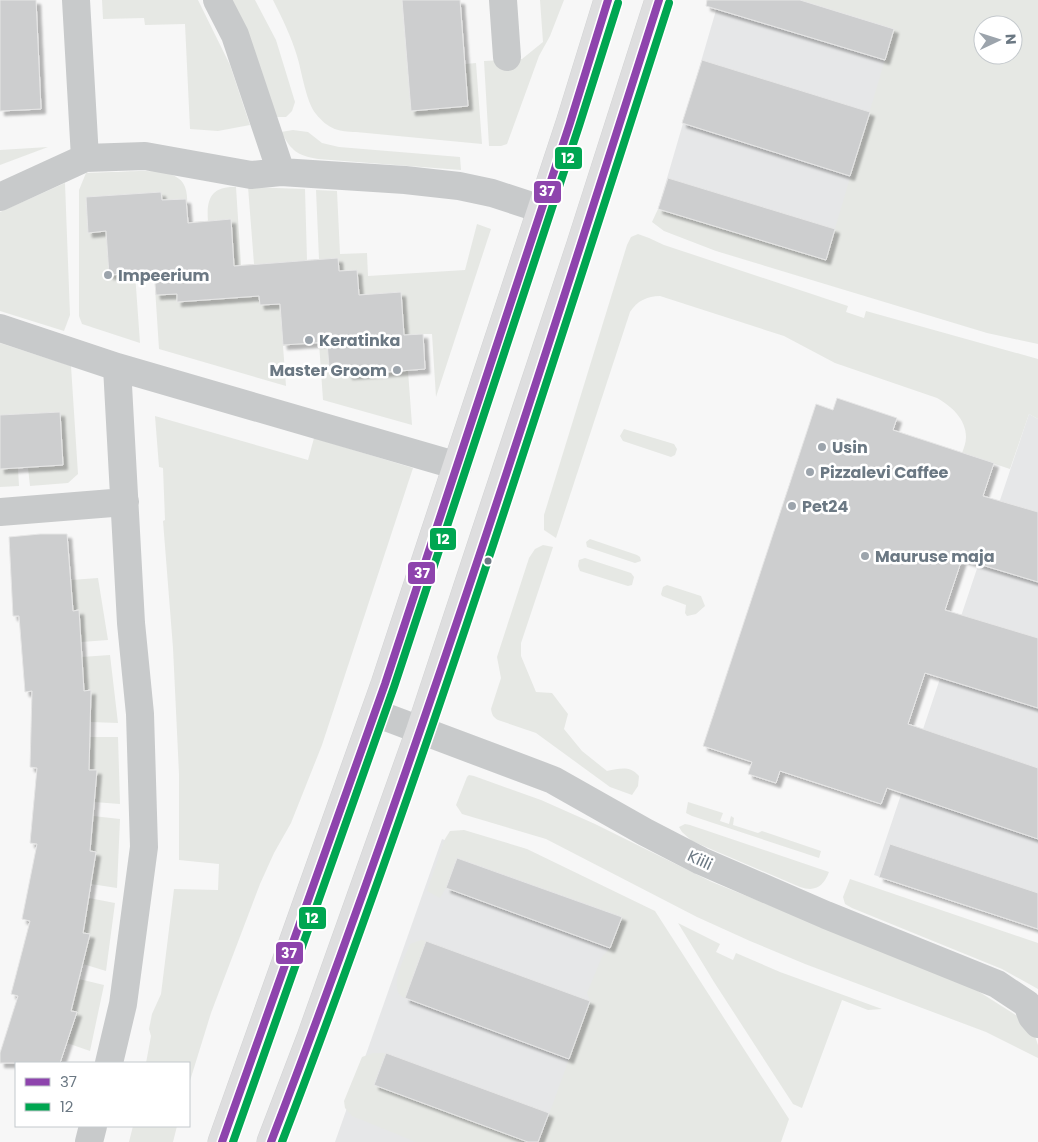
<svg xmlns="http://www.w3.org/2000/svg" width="1038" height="1142" font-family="Poppins,sans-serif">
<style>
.built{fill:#e6e7e8}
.green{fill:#e6e8e4;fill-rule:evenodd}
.building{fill:#cdcecf;stroke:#e6e6e6;filter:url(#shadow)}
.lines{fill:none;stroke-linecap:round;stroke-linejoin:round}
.primary-casing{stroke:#d2d3d4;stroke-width:29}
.minor{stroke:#c8cacb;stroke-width:28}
.primary{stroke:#dededf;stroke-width:28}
.bus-1-casing{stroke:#fff;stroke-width:11}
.bus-2-casing{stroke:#fff;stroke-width:11}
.bus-1{stroke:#8e44ad;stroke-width:8}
.bus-2{stroke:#00a651;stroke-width:8}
.poi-dot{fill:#9ca4ac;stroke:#fff;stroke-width:2}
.bus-dot{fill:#6b7883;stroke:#fff;stroke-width:2}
.labels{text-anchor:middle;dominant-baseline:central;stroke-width:5;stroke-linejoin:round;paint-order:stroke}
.poi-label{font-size:16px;font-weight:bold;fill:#6b7883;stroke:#fff;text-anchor:start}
.street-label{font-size:16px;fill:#6b7883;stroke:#fff}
.line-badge{stroke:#fff;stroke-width:2}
.badge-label{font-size:14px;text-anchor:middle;font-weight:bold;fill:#fff}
</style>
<defs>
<filter id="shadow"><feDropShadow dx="4.5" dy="4.5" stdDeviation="1" flood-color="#0004"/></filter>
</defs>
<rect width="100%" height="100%" fill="#f7f7f7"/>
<path class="built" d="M719 0H799L910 34 826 260 658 209Z
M1029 414 1038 419V929L874 875Z
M442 839 634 914 549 1142H335Z"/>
<path class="green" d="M102 0H198L230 65 250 125 218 131 190 129 185 24 145 25 144 18 103 19Z
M229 0H255L276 40 295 102 292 111 286 117H276Z
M273 0H402L411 111 468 106 465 64 476 63 482 144 356 132C339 132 328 129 316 114 306 102 302 72 297 56 291 36 282 18 273 0Z
M540 0H564L550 36 539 56 507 144 501 146H489L484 61 522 59 543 42Z
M800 0H1038V344L987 333 716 251 664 231 652 222 658 209 826 259 894 29ZM983 25H1013V55H983Z
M293 130 308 132 322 143 339 147 460 157 461 170 318 159C296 155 292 151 281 132Z
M48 147 0 165V150Z
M112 172C131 172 178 165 185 187 189 197 186 211 188 222L208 221C206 198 212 186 236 187L241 265 254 264 248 187 305 189 307 260 319 259 316 190 337 191 340 254 367 253 368 276 465 270 477 224 491 229 436 397 432 334H423L425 369 408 371 412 425 323 400 319 343 283 346 286 386 159 349 154 272 135 273 140 343 82 324 79 316V190L86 173Z
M65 183 70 315 64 331 0 311V212Z
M638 234 649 238 664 245 848 306 846 312 864 318 866 311 1038 359V419L1029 414 1010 469 962 453C964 448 966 442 966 437 966 419 951 406 937 398L835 363 784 336 660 296C647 296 637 301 630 312L556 538 544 530V515L627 245 631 237Z
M0 343 71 366 78 474 68 483 30 486 28 468H18L19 486 0 487Z
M155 416 308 460 314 438 413 468 322 745 291 823 274 853 260 884 211 1013 189 1084V1063H146L151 1036 149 1029 152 1014 161 994 174 889 218 890 219 864 179 860V774L173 648 163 521 165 520 163 468 159 467Z
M624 429 674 444 677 449 675 455 671 457 623 441 620 436Z
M590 539 637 555 640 557 641 561 635 563 587 547 586 542Z
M543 545 553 547 521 643V656L536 692 552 693 568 714 564 729 582 751 607 771C620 769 629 765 639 776L638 786 632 795 610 787 536 733 498 720C493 717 492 715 491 709L501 678 497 657 529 558 535 549Z
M585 558 631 573 634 577 632 585 628 586 580 571 578 566 579 560Z
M98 578 108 640 81 642 78 610 73 611 71 580Z
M667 585 701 596 705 606 696 614 687 616 685 613 686 605 662 596 661 594 663 587Z
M110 655 118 723 91 722V691H84L81 657Z
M90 737H118L120 804 94 802 89 770Z
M469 775 474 776 541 800 595 824 712 882 970 986 1022 1019 1035 1036 1038 1045V1058L986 1032 805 964 750 941 697 917 546 839 462 814 456 805 467 777Z
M688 802 723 813 720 821 729 824 731 816 734 818 733 825 758 833 762 831 821 851 819 858 692 816 686 813Z
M93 816 120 819 117 888 91 884 90 851Z
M685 824 690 825 829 872C823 887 815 892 800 887L692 841 682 832 679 827Z
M464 830 527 849 655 911 789 1119 781 1142H539L590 1001 587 993 602 957 610 948 621 917 457 858 446 888 440 898 427 891 445 839 450 831Z
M850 879 1038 943V989L1002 969 852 908 845 904 843 897Z
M89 898 115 903 106 971 83 964 89 934 83 933Z
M678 923 720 944 716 952 733 960 736 953 780 972 882 1009 868 1010 842 1000 802 1108 793 1104 714 982Z
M421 940 427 941 405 998C386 991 405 957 410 944Z
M79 979 104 985 90 1051 67 1043 77 1013 71 1011Z
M373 1053H386L374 1084 528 1142H416L352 1116 345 1108 344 1101 362 1057Z
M133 1126H177L173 1142H129Z"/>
<path class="building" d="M0 0H36L41 109 0 111Z
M402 0H460L468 106 411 111Z
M707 0H800L894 29 885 60 706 6Z
M702 60 870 112 850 176 682 123Z
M668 178 835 229 826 260 658 209Z
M161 192 162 200 186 199 188 223 231 219 234 266 338 258 339 271 357 270 359 295 401 292 404 335 423 334 425 369 348 375 347 366 329 367 327 342 283 345 280 304 260 305 259 296 177 302V294L156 295 154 272 109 275 106 231 88 233 86 197Z
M837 398 897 418 893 430 994 463 983 496 1038 512V582L962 559 945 610 1038 638V708L925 673 908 724 1038 768V839L887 788 881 804 780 771 776 783 748 774 752 762 703 746 816 404 833 410Z
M60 412 63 465 0 469V415Z
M40 534H67L73 611 79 610 84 691 91 690 89 770H97L90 851 96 852 83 933 90 934 71 1011 77 1012 60 1063H0V1053L18 996 11 994 30 921 22 919 37 844 30 843 37 768 30 767 32 691 25 692 19 616H13L9 537Z
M890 844 1038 893V929L879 877Z
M457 858 622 917 610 948 446 888Z
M426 941 590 1001 569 1059 405 998Z
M386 1053 549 1113 538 1142H528L374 1085Z"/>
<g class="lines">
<defs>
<path id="primary" d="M222 1142 385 684 570 123 608 0
M271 1142 310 1040 420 731 580 247 659 0"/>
</defs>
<use href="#primary" class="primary-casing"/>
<path class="minor" d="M76 0 85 158
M217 0 235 35 281 172
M503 0 507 57
M0 197 85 158 145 156 251 175 281 172 405 180 459 186 492 193 541 209
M0 328 117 367 458 466
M0 512 125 502
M375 713 553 780 645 832 701 861 826 915 997 984 1027 1004
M1027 1004 1032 1017 1038 1024
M109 1063 123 1004 144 847 140 714 131 623 117 367
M89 1142 93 1126"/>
<use href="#primary" class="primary"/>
<defs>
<path id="bus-1" d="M222 1142 385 684 570 123 608 0
M271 1142C415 766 537 383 659 0"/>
<path id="bus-2" d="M233 1142 394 687 579 126 618 3
M282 1142C425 768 546 385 669 3"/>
</defs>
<use href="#bus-1" class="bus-1-casing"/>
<use href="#bus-2" class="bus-2-casing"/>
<use href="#bus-1" class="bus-1"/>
<use href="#bus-2" class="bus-2"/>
</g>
<g class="poi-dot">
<circle cx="108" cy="275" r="5"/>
<circle cx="309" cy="340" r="5"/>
<circle cx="397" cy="370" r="5"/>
<circle cx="822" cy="447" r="5"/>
<circle cx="810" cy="472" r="5"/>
<circle cx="792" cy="506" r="5"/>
<circle cx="865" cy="556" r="5"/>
</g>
<circle class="bus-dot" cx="488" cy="561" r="4.5"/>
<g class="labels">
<g class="poi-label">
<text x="118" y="275">Impeerium</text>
<text x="319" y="340">Keratinka</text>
<text x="387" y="370" text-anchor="end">Master Groom</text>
<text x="832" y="447">Usin</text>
<text x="820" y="472">Pizzalevi Caffee</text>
<text x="802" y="506">Pet24</text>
<text x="875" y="556">Mauruse maja</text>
</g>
<g class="street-label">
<text transform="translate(700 860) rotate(25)">Kiili</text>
</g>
</g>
<g class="line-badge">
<rect x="554" y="146" width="29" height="24" rx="5" fill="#00a651"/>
<rect x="533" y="180" width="29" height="24" rx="5" fill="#8e44ad"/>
<rect x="429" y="527" width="28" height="24" rx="5" fill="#00a651"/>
<rect x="407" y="561" width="29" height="24" rx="5" fill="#8e44ad"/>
<rect x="298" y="906" width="29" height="24" rx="5" fill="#00a651"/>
<rect x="275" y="941" width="29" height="24" rx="5" fill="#8e44ad"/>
</g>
<g class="badge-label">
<text x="568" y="163">12</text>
<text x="547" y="196">37</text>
<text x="443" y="544">12</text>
<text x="422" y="578">37</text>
<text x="312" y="923">12</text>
<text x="289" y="958">37</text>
</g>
<rect x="15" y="1062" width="175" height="65" fill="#ffffff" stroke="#c4c9cd"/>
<rect x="25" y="1078" width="25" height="8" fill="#8e44ad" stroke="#c4c9cd"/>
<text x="60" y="1087" font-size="15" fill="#6b7883">37</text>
<rect x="25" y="1103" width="25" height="8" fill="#00a651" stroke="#c4c9cd"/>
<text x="60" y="1112" font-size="15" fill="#6b7883">12</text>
<g transform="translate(998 40) rotate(86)"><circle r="24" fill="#ffffff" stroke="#c4c9cd"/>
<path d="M0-4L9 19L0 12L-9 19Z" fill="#9ca4ac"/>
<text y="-8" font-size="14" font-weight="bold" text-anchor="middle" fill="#6b7883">N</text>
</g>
</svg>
